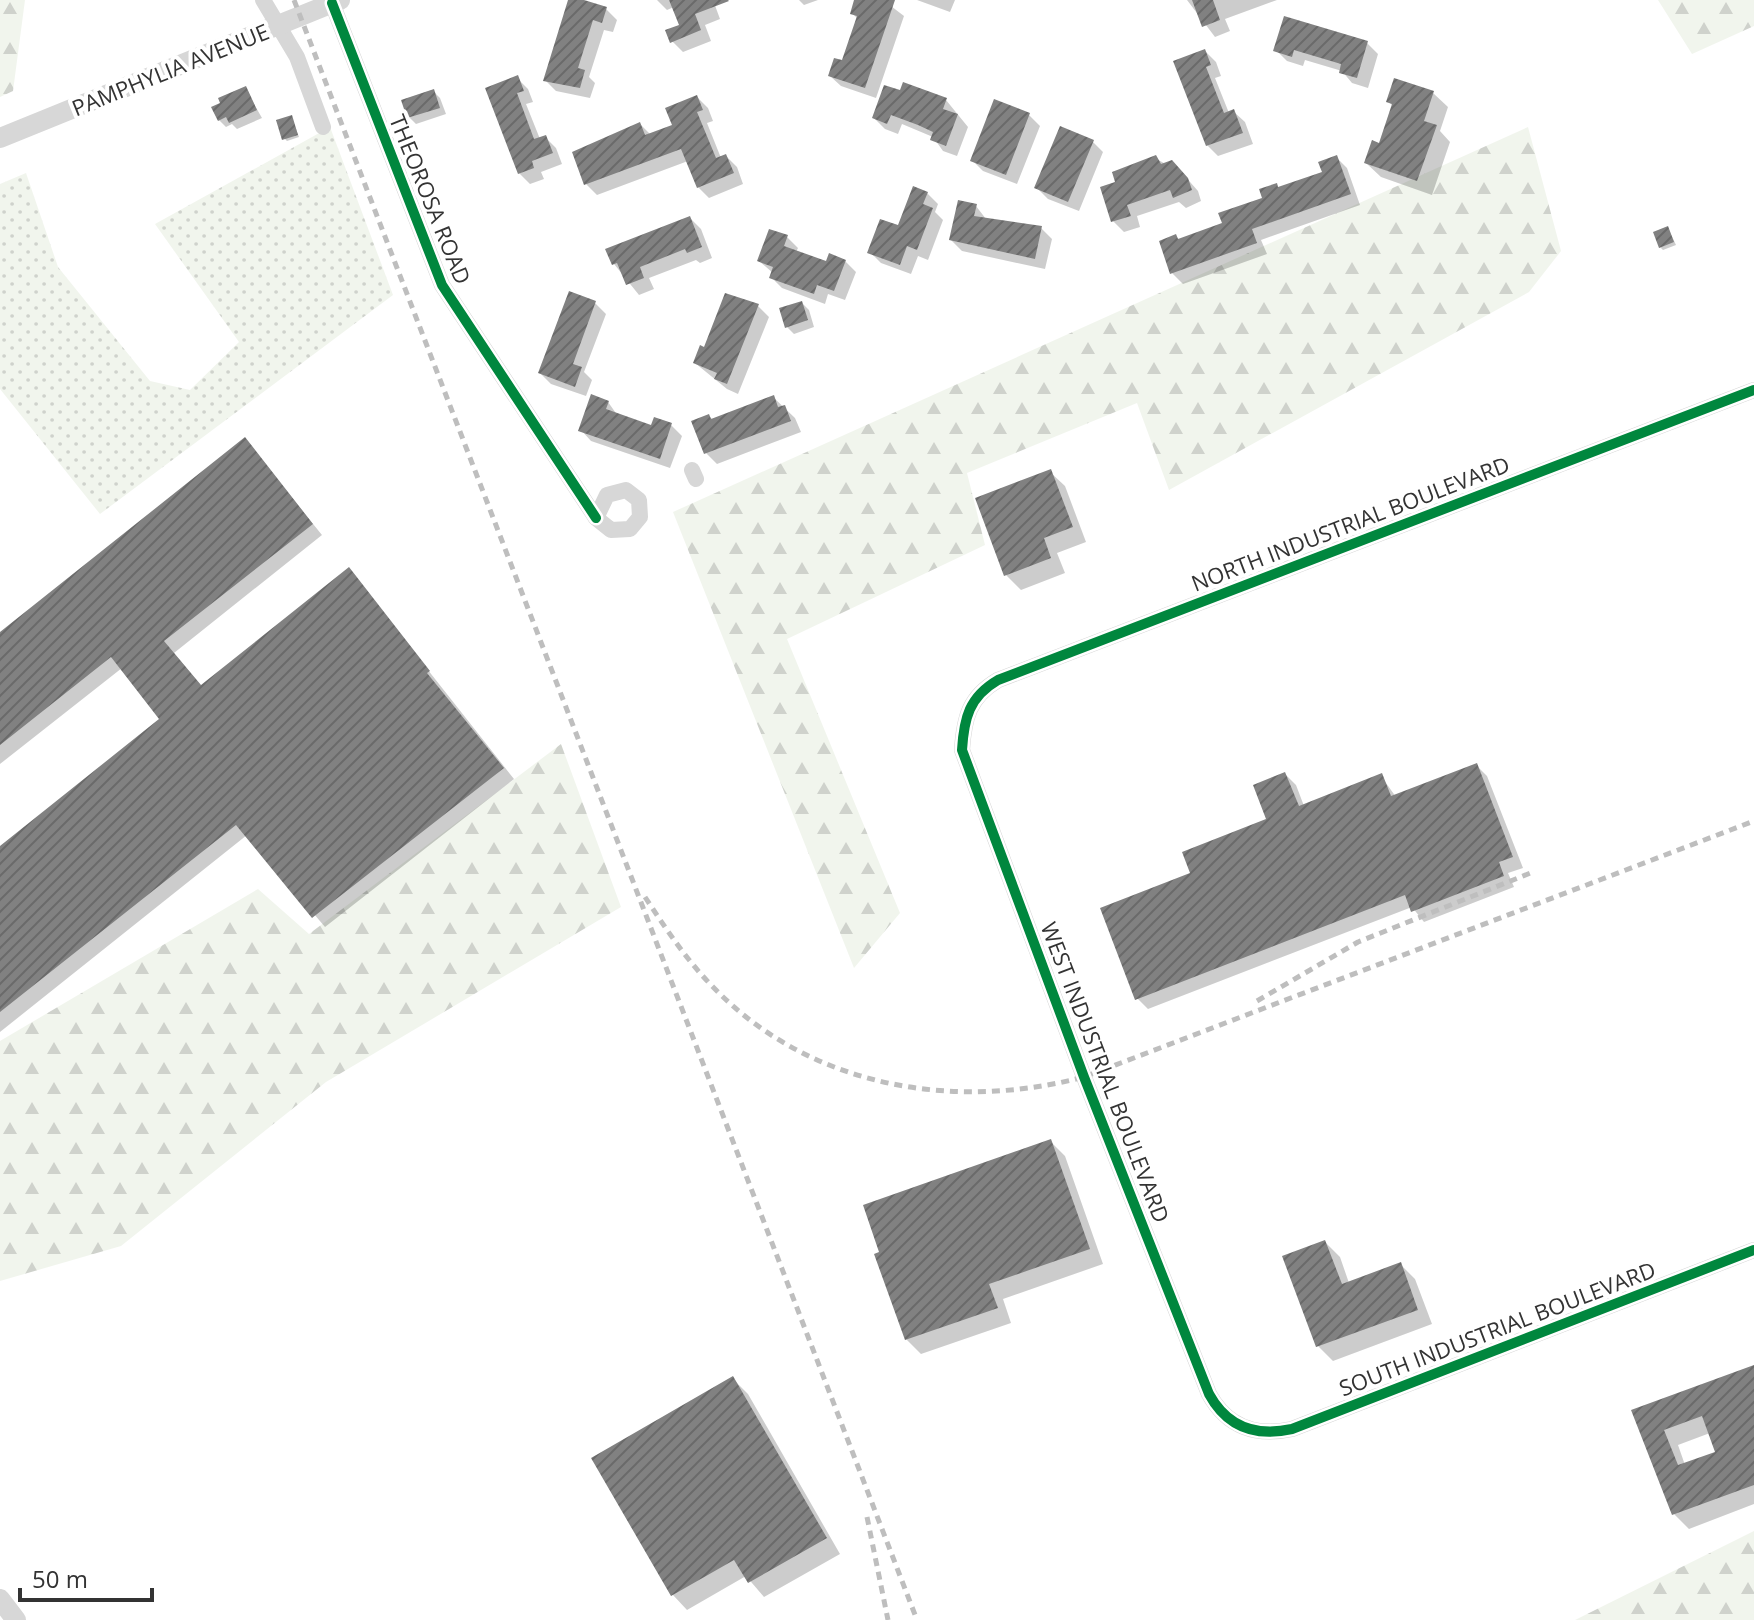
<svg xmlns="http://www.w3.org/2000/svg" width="1754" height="1620" font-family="'Open Sans',sans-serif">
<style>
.grass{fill:url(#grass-dots)}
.forest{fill:url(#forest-firs)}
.shadow{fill:#0003;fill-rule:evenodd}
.building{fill:url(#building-hatch);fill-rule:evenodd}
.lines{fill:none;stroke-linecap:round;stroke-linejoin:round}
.minor{stroke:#d7d7d7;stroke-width:16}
.tertiary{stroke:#d7d7d7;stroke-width:20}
.rail{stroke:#bebebe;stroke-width:5;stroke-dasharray:8 6;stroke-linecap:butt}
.cycleway-casing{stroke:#fff;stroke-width:15}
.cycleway{stroke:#00873e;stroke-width:10}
.labels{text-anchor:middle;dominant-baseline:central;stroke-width:8;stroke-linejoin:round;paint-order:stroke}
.street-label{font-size:22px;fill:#333;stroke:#fff}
</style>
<defs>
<pattern id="grass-dots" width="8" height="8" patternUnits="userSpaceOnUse" patternTransform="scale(2)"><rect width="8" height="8" fill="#f1f5ed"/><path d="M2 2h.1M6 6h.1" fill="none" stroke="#cfd2cc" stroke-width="1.8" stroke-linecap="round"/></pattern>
<pattern id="forest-firs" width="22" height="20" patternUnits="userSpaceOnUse" patternTransform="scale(2)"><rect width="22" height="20" fill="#f1f5ed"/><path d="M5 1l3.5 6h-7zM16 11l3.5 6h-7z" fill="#cfd2cc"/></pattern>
<pattern id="building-hatch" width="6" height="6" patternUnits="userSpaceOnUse" patternTransform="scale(2)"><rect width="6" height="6" fill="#818181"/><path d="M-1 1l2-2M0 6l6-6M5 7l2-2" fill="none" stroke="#6a6a6a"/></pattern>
</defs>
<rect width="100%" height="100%" fill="#fff"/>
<path class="grass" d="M330 127 393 295 100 514 0 389V184L26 173 58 267 150 381 190 390 239 342 155 224Z"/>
<path class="forest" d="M0 0H25L13 91 0 97Z
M1658 0H1754V26L1692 54Z
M1528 127 1561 251 1529 292 1169 490 1137 403 967 473 985 545 787 639 900 913 854 968 673 512Z
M561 744 621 907 326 1082 121 1246 0 1281V1041L258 889 309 934Z
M1754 1531V1620H1575Z"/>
<path class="shadow" d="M570 0 606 9 617 20 613 32 604 30 589 77 595 83 590 98 556 91 545 80Z
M657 0H713L720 19 705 25 711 41 683 52 672 41 681 26 674 7 667 10Z
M799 0H818L804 5Z
M856 0H883L904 16 876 98 841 86 830 76 843 63 858 19 852 13Z
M917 0H955L950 12Z
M1187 0H1277L1225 19 1230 31 1215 37Z
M1367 43 1378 54 1368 88 1352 83 1342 71 1305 60 1303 66 1287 61 1276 50Z
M1205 51 1216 62 1221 76 1215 78 1229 113 1234 112 1245 122 1253 144 1218 156 1207 145Z
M517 78 528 89 533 102 526 104 540 139 545 137 556 148 562 164 541 172 544 179 530 184 519 173 488 89Z
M245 88 262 118 237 129 232 124 226 127 219 120Z
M433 91 440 98 446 114 416 124 409 117Z
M1433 93 1448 107 1440 131 1450 142 1432 195 1381 177 1366 163 1380 146 1393 106 1388 101Z
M697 97 708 108 713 121 707 123 721 158 726 156 737 167 743 184 709 198 698 187 688 161 597 195 586 184 640 124 651 135 674 126Z
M946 100 968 127 957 156 943 151 933 137 902 124 898 134 885 129 874 118Z
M1029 115 1040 126 1017 184 983 171 972 160Z
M292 118 299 137 287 141 284 138Z
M1092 141 1103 152 1079 211 1048 199 1037 188Z
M1336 157 1347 168 1360 205 1261 240 1267 254 1183 284 1172 273 1176 237 1180 240 1224 224 1279 189 1324 173Z
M1155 158 1183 174 1198 191 1201 201 1186 208 1179 202 1137 216 1140 227 1124 232 1113 221 1118 183Z
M927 193 938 204 935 212 943 220 928 260 918 256 911 274 881 263 870 252 899 228Z
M976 206 986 219 1041 228 1052 239 1045 269 962 251 951 240Z
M690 218 701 229 712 258 700 263 696 260 649 278 654 289 639 295 614 264Z
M1668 228 1676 245 1663 250 1660 247Z
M787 237 798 248 796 252 827 264 845 261 856 272 845 300 828 294 825 304 782 288 771 277 773 273 759 261Z
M595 303 606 314 584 372 592 380 586 396 551 384 540 373Z
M802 303 809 310 814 327 794 334 787 327Z
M758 306 769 317 738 394 727 389 695 363 705 349Z
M773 397 795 418 801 432 717 464 706 453 694 422 709 416 713 420Z
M608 402 618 416 652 428 671 425 682 436 670 468 591 441 581 430Z
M245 440 322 535 174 653 202 687 349 570 514 779 325 927 247 835 0 1032V848L161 720 122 668 0 764V634Z
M1050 472 1065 486 1086 542 1057 553 1065 573 1021 590 1006 575Z
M1476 765 1487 776 1523 868 1508 873 1514 887 1424 922 1412 907 1148 1009 1137 998 1193 874 1269 820 1285 774 1296 785 1304 806 1381 776 1396 797Z
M1050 1141 1065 1156 1103 1264 1003 1299 1011 1323 921 1354 906 1339Z
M1325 1242 1340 1257 1349 1283 1400 1264 1415 1279 1432 1324 1333 1361 1318 1346Z
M1754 1367V1504L1689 1529 1674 1514 1634 1411ZM1710 1433 1717 1453 1685 1465 1678 1445Z
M733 1379 748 1394 840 1554 764 1597 746 1576 687 1610 673 1595Z"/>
<path class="building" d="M568 0H584L607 7 602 23 593 20 578 68 585 70 580 88 543 81Z
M669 0H728L729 1 695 14 701 30 670 43 665 30 679 25Z
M854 0H895L865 88 828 76 834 58 842 60 857 16 850 14Z
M1192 0H1213L1220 20 1202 27Z
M1284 16 1368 41 1357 78 1339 73 1341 64 1294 50 1292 57 1273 51Z
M1205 49 1211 65 1206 67 1224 113 1234 109 1243 133 1206 146 1173 61Z
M518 75 524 91 517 93 534 139 546 135 553 153 532 161 534 168 518 174 485 88Z
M1394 78 1434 91 1424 121 1437 125 1417 181 1364 163 1372 140 1379 143 1392 104 1386 102Z
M903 82 947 98 943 109 958 114 946 146 930 140 933 132 918 125 891 115 887 124 872 118 884 85 900 90Z
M246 86 257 110 229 123 226 117 218 121 211 107 220 103 218 98Z
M434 89 440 108 407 118 401 100Z
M697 95 703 110 697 112 716 158 726 154 734 173 697 188 681 149 584 185 572 152 640 122 645 135 672 125 665 108Z
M994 99 1030 113 1006 175 970 161Z
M292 115 298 135 282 140 276 120Z
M1060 126 1094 140 1068 202 1034 188Z
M1156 155 1161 164 1172 160 1188 178 1192 190 1173 198 1170 190 1127 205 1131 216 1111 222 1100 187 1115 182 1112 172Z
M1337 155 1351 194 1252 229 1257 243 1170 274 1159 241 1176 234 1178 239 1222 223 1218 213 1262 198 1259 189 1277 183 1278 187 1322 172 1318 162Z
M913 186 928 192 923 204 933 208 917 250 907 246 900 265 867 253 880 219 898 225Z
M958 200 977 204 974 216 1042 226 1035 259 949 240Z
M690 216 702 247 687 253 685 249 640 267 644 278 626 285 617 263 612 265 605 249Z
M1668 226 1674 242 1659 248 1653 232Z
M769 229 788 235 784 246 826 261 829 253 846 260 834 291 817 285 814 294 769 278 773 267 757 261Z
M569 291 596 301 573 364 582 367 575 387 538 373Z
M725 293 759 304 727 384 714 379 717 373 693 363 700 345 704 347Z
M802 301 808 320 785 328 779 308Z
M591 394 609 401 606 409 651 425 654 417 672 423 660 459 578 431Z
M774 395 778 407 785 405 791 421 704 454 691 421 709 414 711 419Z
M245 437 313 524 164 641 201 685 349 567 430 671 427 673 504 768 312 918 236 825 0 1012V846L159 719 111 657 0 745V632Z
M1051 469 1073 527 1044 538 1051 558 1004 576 975 498Z
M1477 763 1513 857 1499 862 1504 876 1411 912 1405 895 1135 1000 1100 908 1190 873 1182 852 1266 819 1253 785 1285 772 1299 806 1382 773 1391 796Z
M1051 1139 1090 1249 989 1284 998 1308 905 1340 874 1254 879 1252 863 1205Z
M1325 1240 1342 1284 1401 1262 1418 1310 1316 1347 1282 1256Z
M1754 1365V1485L1672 1515 1631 1410ZM1702 1416 1715 1452 1678 1465 1664 1430Z
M733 1376 827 1538 748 1583 734 1560 671 1596 591 1458Z"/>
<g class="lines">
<path class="minor" d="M263 0 297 57 323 127
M332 3 442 285 596 518
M1754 390 998 680C969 697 964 718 962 750L1084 1077 1209 1394C1227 1427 1256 1437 1292 1429L1754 1250
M692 470 696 479
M626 490 639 500 640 517 630 529 611 530 596 518 607 495Z"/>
<path class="tertiary" d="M0 138 340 0
M0 1599 16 1620"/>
<path class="rail" d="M294 0 917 1620
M645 897C666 929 687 961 715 989 812 1088 955 1111 1084 1077L1754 821
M1257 1001 1358 942 1533 872
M867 1517 888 1620"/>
<defs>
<path id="cycleway" d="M332 3 442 285 596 518
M1754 390 998 680C969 697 964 718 962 750L1084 1077 1209 1394C1227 1427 1256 1437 1292 1429L1754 1250"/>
</defs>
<use href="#cycleway" class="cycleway-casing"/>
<use href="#cycleway" class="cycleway"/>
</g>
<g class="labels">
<g class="street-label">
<text transform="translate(170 69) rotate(-22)">PAMPHYLIA AVENUE</text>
<text transform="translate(431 199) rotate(68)">THEOROSA ROAD</text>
<text transform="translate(1350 523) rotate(-21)">NORTH INDUSTRIAL BOULEVARD</text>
<text transform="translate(1106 1072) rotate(69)">WEST INDUSTRIAL BOULEVARD</text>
<text transform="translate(1497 1328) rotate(-21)">SOUTH INDUSTRIAL BOULEVARD</text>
</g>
</g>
<path d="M20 1588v12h132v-12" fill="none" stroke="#333333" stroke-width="4"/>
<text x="32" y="1588" font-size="24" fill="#333333" stroke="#ffffff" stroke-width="6" paint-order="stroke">50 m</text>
</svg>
